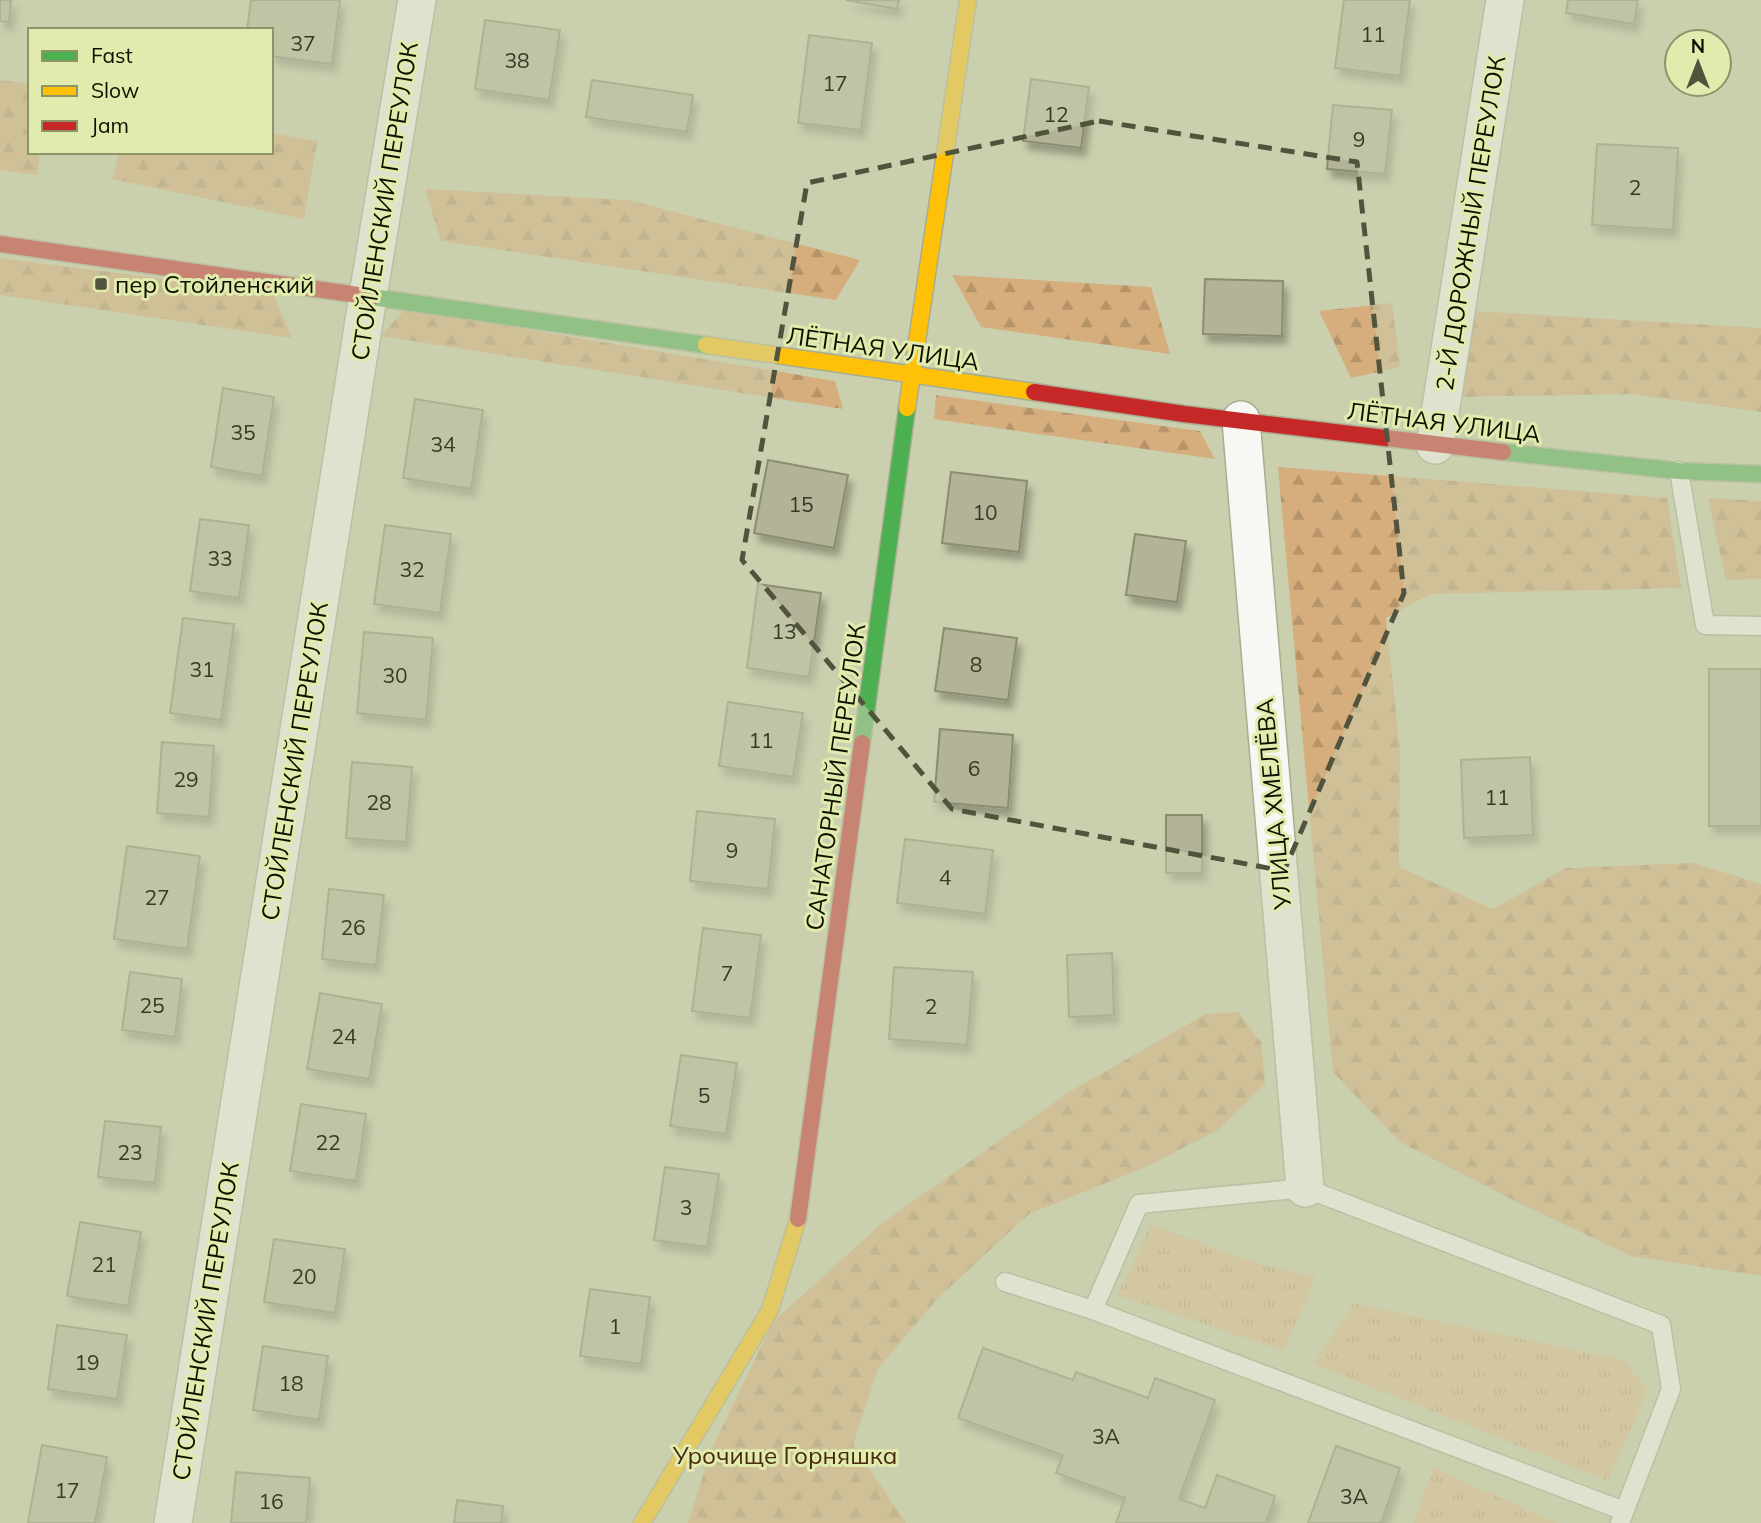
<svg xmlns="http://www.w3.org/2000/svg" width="1761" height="1523" font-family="Mulish,sans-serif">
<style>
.grass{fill:url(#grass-tufts)}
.forest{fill:url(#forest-firs)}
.building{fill:#b3b398;stroke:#8c8c70;stroke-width:2;filter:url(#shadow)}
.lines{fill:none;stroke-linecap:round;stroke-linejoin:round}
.lane-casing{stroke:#a8ad92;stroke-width:21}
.street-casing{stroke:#a8ad92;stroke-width:40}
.fast-casing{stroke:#a8ad92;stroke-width:19}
.slow-casing{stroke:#a8ad92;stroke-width:19}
.jam-casing{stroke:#a8ad92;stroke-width:19}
.lane{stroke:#f7f8f3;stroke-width:18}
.street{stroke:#f7f8f3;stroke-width:37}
.fast{stroke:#4caf50;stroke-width:16}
.slow{stroke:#ffc107;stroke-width:16}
.jam{stroke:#c62828;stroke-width:16}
.marked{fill:none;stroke:#50543d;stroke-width:5;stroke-dasharray:14 9;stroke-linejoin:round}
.poi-dot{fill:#50543d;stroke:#e0ebad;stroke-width:2.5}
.labels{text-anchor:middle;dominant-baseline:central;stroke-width:6;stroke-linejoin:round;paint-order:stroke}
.number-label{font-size:21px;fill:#373a26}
.street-label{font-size:24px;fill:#0e1100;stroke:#e0ebad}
.poi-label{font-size:24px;fill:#0e1100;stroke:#e0ebad;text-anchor:start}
.park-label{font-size:24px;fill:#49290f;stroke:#e0ebad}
</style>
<defs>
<pattern id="grass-tufts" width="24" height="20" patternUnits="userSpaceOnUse" patternTransform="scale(1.75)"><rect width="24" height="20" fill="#debd93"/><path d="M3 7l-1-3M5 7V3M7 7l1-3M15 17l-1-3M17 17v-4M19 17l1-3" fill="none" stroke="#bda17d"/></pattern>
<pattern id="forest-firs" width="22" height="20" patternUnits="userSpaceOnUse" patternTransform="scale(1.75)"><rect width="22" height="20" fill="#d6ad7c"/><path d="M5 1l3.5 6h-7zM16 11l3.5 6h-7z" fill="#b69469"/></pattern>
<filter id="shadow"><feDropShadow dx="4.5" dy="8" stdDeviation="3.5" flood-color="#0004"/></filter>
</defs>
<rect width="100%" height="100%" fill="#cad0ae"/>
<path class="grass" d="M1151 1225 1260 1264 1316 1277 1284 1351 1117 1295Z
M1354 1303 1623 1360 1648 1390 1608 1481 1313 1364Z
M1434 1468 1557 1523H1413Z"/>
<path class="forest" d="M0 80 30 84V152H40L37 175 0 170Z
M271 133 317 141 304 219 112 179 119 152H271Z
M425 189 628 200 860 260 836 300 441 241Z
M0 258 273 293 292 338 0 295Z
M952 275 1151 287 1170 354 981 327Z
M1392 303 1400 367 1351 378 1319 311Z
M405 309 835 381 843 409 381 336Z
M1474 311 1761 328V412L1632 394 1462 397Z
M936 395 1200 431 1215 459 934 419Z
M1278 467 1667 498 1681 588 1430 594 1386 618 1400 750 1399 867 1493 909 1566 868 1694 863 1761 884V1276L1631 1256 1513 1200 1400 1142 1333 1072Z
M1708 498 1761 501V579L1726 580Z
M1238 1012 1261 1042 1265 1084 1218 1130 1146 1167 1029 1214 937 1299 878 1369 853 1444 906 1523H688L711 1450 773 1322 882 1223 1069 1092 1206 1014Z"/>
<path class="building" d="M0 0H11L9 22 0 21Z
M251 0H340L332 64 271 56V30H247Z
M846 0H899L897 9Z
M1344 0H1410L1400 76 1335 68Z
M1568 0H1638L1634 24 1566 13Z
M485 20 560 30 549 100 475 89Z
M809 35 872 43 861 130 798 123Z
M1031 79 1089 87 1081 148 1023 141Z
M592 80 693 95 687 132 586 117Z
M1333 105 1392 110 1385 174 1327 169Z
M1597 144 1678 148 1673 230 1592 225Z
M1205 279 1283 281 1282 336 1203 334Z
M223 388 274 397 262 476 211 467Z
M415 399 483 410 471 489 403 478Z
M768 460 848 475 834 548 754 533Z
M951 472 1027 481 1019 552 942 543Z
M200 519 249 525 239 598 190 591Z
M385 525 451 534 440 613 374 604Z
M1135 534 1186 541 1177 602 1126 595Z
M758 584 821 593 809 677 747 668Z
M183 618 234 624 221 720 170 713Z
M944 628 1017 638 1008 700 935 691Z
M364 632 433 638 426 720 357 713Z
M1709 669H1761V826H1709Z
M728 702 803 713 793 777 719 766Z
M940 729 1013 735 1008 808 934 802Z
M162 742 214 746 209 817 157 813Z
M1530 757 1533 835 1464 838 1461 760Z
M352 762 412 767 406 842 346 838Z
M697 811 775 819 768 889 690 881Z
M1166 815H1202V873H1166Z
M905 839 993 850 985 914 897 903Z
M127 846 200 856 187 949 114 939Z
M329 889 384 895 376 965 322 959Z
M703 928 761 935 750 1018 692 1011Z
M1112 953 1114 1015 1069 1017 1067 955Z
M894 967 973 972 967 1045 889 1039Z
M130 972 182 979 175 1037 122 1030Z
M320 993 382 1004 369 1079 307 1069Z
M681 1055 737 1063 726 1134 670 1126Z
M301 1104 366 1114 356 1181 290 1171Z
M105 1121 161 1127 155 1183 98 1177Z
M665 1167 719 1174 707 1247 654 1240Z
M80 1222 141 1232 128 1306 67 1296Z
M274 1239 345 1249 335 1313 264 1302Z
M590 1289 650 1297 641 1364 580 1356Z
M57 1325 127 1335 117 1399 48 1389Z
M263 1346 328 1356 319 1420 253 1410Z
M983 1348 1073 1380 1076 1372 1148 1398 1155 1378 1215 1400 1179 1499 1205 1508 1217 1475 1275 1496 1266 1523H1116L1125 1498 1056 1473 1063 1455 958 1418Z
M42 1445 107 1457 95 1523H28Z
M1336 1446 1400 1468 1381 1523H1308Z
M236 1472 310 1478 306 1523H231Z
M457 1500 503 1506 501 1523H454Z"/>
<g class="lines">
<defs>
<path id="lane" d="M1679 471 1705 625 1761 626
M1005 1282 1093 1310 1139 1204 1305 1188 1661 1325 1671 1389 1620 1523
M1093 1310 1624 1511"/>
<path id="street" d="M1241 420 1305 1188
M1435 445 1505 0
M173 1523 368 296 417 0"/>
<path id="fast" d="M372 297 706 345
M1503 452 1679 471 1761 474
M862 743 907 408"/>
<path id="slow" d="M706 345 1034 392
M907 408 968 0
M642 1523 770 1310 798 1219"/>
<path id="jam" d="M0 244 372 297
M1034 392 1184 414 1503 452
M798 1219 862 743"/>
</defs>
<use href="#lane" class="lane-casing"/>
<use href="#street" class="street-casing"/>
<use href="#fast" class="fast-casing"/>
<use href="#slow" class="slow-casing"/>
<use href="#jam" class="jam-casing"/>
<use href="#lane" class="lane"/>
<use href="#street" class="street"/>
<use href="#fast" class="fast"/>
<use href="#slow" class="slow"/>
<use href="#jam" class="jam"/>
</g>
<path d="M0 0H1761V1523H0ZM1099 121 1357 162 1404 593 1284 871 952 809 742 560 807 183Z" fill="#cad0ae" fill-opacity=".55" fill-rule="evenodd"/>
<path class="marked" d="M1099 121 1357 162 1404 593 1284 871 952 809 742 560 807 183Z"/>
<rect class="poi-dot" x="94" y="277" width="14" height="14" rx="3.5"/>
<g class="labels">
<g class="number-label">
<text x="1373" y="34">11</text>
<text x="303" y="43">37</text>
<text x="517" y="60">38</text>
<text x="835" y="83">17</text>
<text x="1056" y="114">12</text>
<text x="1359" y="139">9</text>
<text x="1635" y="187">2</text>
<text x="243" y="432">35</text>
<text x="443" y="444">34</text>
<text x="801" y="504">15</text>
<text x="985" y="512">10</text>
<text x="220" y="558">33</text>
<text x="412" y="569">32</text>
<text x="784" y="631">13</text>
<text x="976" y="664">8</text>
<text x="202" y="669">31</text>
<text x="395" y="675">30</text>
<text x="761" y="740">11</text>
<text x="974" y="768">6</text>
<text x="186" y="779">29</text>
<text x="1497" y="797">11</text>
<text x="379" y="802">28</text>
<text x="732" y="850">9</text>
<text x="945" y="877">4</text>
<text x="157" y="897">27</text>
<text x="353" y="927">26</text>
<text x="727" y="973">7</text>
<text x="152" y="1005">25</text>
<text x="931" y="1006">2</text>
<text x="344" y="1036">24</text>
<text x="704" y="1095">5</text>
<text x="328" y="1142">22</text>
<text x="130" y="1152">23</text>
<text x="686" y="1207">3</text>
<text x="104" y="1264">21</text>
<text x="304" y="1276">20</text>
<text x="615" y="1326">1</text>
<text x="87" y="1362">19</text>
<text x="291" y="1383">18</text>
<text x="1106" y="1436">3А</text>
<text x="67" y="1490">17</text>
<text x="1354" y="1496">3А</text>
<text x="271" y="1501">16</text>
</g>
<g class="street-label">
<text transform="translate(384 201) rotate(-81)">СТОЙЛЕНСКИЙ ПЕРЕУЛОК</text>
<text transform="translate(1470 223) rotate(-81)">2-Й ДОРОЖНЫЙ ПЕРЕУЛОК</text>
<text transform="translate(883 348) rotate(8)">ЛЁТНАЯ УЛИЦА</text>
<text transform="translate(1444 422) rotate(7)">ЛЁТНАЯ УЛИЦА</text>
<text transform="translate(294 761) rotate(-81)">СТОЙЛЕНСКИЙ ПЕРЕУЛОК</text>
<text transform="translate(835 777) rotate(-82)">САНАТОРНЫЙ ПЕРЕУЛОК</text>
<text transform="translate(1273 804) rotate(-95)">УЛИЦА ХМЕЛЁВА</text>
<text transform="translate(205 1321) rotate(-81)">СТОЙЛЕНСКИЙ ПЕРЕУЛОК</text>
</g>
<g class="poi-label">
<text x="115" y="284">пер Стойленский</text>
</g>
<g class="park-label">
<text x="785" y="1455">Урочище Горняшка</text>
</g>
</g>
<rect x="28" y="28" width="245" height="126" fill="#e0ebad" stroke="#8c9468" stroke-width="2"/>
<rect x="42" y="51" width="35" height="10" fill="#4caf50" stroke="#8c9468" stroke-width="2"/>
<text x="91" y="63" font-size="21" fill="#0e1100">Fast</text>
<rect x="42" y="86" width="35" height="10" fill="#ffc107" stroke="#8c9468" stroke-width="2"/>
<text x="91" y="98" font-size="21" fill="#0e1100">Slow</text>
<rect x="42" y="121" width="35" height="10" fill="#c62828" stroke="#8c9468" stroke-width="2"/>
<text x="91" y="133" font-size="21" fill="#0e1100">Jam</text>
<g transform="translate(1698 63)"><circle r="33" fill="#e0ebad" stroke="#8c9468" stroke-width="2"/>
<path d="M0-5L12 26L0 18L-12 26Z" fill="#50543d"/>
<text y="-10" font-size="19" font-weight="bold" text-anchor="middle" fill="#0e1100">N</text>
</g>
</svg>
